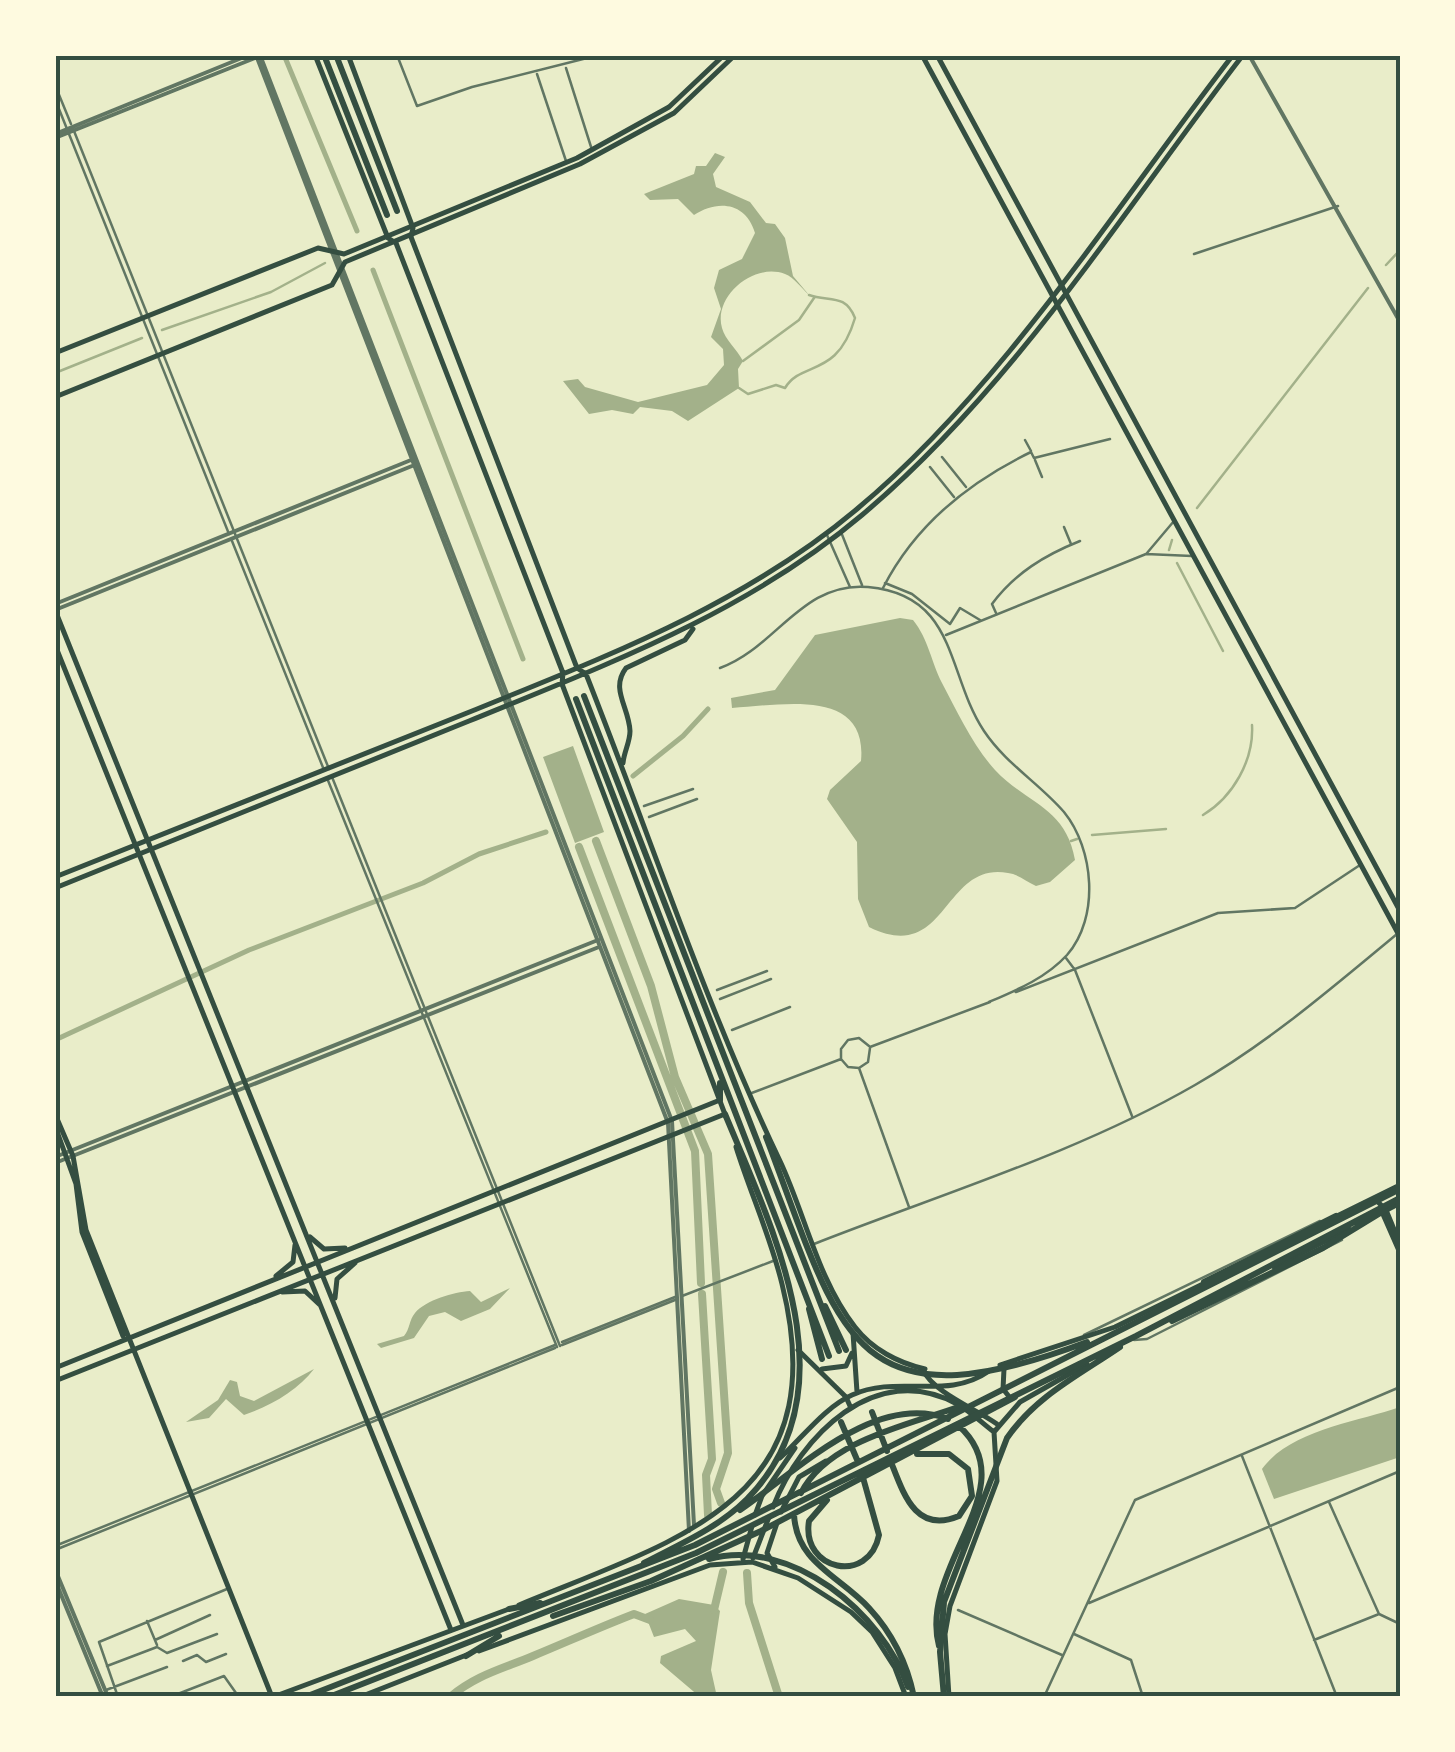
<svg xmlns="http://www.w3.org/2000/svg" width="1455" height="1752" font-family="Karla,sans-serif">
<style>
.water{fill:#a3b18a}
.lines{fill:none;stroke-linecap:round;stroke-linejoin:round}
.stream{stroke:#a3b18a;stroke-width:2.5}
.canal{stroke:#a3b18a;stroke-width:5}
.river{stroke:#a3b18a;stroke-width:8}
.pedestrian{stroke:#617663;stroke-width:2.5}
.minor{stroke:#617663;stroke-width:2.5}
.tertiary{stroke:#617663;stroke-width:4}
.secondary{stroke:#344e41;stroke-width:5}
.primary{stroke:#344e41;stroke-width:5}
.trunk{stroke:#344e41;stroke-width:6}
.neatline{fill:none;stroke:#344e41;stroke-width:4}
</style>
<rect width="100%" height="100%" fill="#e9edc9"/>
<path class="water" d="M715 153 725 157 713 174 716 187 750 202 766 223 775 224 785 238 793 276 809 295C802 289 794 277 785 274 753 262 713 297 722 328 725 340 737 349 743 361L738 369 739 388 688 421 672 411 640 407 633 414 612 410 589 414 563 381 578 379 585 387 638 402 707 385 724 365 723 349 711 337 721 309 714 288 719 270 742 259 755 233C746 201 716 200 694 215L678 199 650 200 644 194 694 174 696 166H706Z
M900 618 913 620C929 640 931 662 942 683 957 711 973 746 995 770 1027 804 1066 807 1075 860L1050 882 1036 886C1027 882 1018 874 1008 873 942 861 948 966 869 927L858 899 857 842 827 799 830 790 861 761C868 687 782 705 732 708L731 698 775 690 815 635Z
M573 746 604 832 575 843 543 757Z
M510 1288 490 1309 461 1321 445 1312 429 1316 414 1338 381 1348 377 1344 404 1336C410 1329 409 1320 415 1313 426 1300 454 1292 470 1291L481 1302Z
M314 1369C298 1390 271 1406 244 1415L226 1399 209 1418 186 1422 218 1400 230 1380 237 1382 240 1396 254 1401Z
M1400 1407V1457L1274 1499 1262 1469C1290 1430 1357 1422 1400 1407Z
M679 1599 714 1605 720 1611 711 1670 717 1697H700L660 1663 661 1656 696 1641 685 1629 654 1637 645 1614Z"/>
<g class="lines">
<path class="stream" d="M1386 265 1400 250
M162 330 271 292 325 263
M743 361 799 320 814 298
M55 373 142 338
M739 388 748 394 776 385 785 388C802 360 837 379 855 318 845 293 829 302 809 295
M1197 508 1368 288
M1169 550 1172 540
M1177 563 1223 651
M1203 815C1233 797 1254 760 1252 725
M1092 835 1166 829
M1071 841 1077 839"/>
<path class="canal" d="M284 55 357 231
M373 270 523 659
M633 776 683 736 708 709
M55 1040 249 950 423 883 479 854 546 832"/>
<path class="river" d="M596 841 651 986 675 1077 708 1154 728 1453 716 1489 721 1503
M579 847 695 1151 701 1283
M702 1294 712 1459 706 1475 708 1515
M747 1573 749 1603 779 1697
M714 1610 723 1572
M450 1697C476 1675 502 1669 533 1656 567 1642 600 1627 634 1614L650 1620"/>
<path class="pedestrian" d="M1025 440 1031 451
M942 457 966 487
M1035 460 1042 477
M930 467 954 497
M1064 527 1071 544
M885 583 912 594 950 624 960 608 980 620
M883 588C915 525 969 482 1031 452L1034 458 1110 439
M996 613 992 604C1015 573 1045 555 1080 541
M644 806 693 789
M649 817 697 799
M717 990 767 971
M720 999 771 979
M732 1030 790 1007"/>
<path class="minor" d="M397 55 417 106 472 87 599 55
M566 68 592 150
M537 74 566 161
M55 85 71 124
M55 99 229 534
M74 131 329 769
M1194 254 1338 206
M841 532 862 585
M827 535 850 587
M232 541 324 770
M1147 553 1174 521
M946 635 1146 554 1192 556
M720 668C776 648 802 581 868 587 958 595 946 674 984 731 1006 764 1039 783 1064 812 1094 849 1100 917 1067 955 1046 978 1017 990 989 1002
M332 777 560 1346
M327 778 557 1347
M1066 958 1075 970 1132 1116
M1016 992 1218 913 1295 908 1360 865
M870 1047 990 1002
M841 1059 848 1067 859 1068 868 1062 870 1048
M841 1059V1049L848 1040 859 1038 869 1046
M859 1068 909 1207
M749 1094 841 1059
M814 1244C941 1194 1077 1153 1195 1085 1268 1043 1332 988 1397 934
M682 1296 773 1261
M1084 1335 1320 1221
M1134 1340 1147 1339 1342 1240
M562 1342 675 1297
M562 1345 675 1300
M1242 1456 1337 1697
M1329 1502 1379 1614
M55 1546 555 1345
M55 1550 555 1348
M1089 1603 1400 1471
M958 1610 1062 1655
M147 1621 157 1645
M1074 1634 1131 1660 1143 1697
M155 1640 210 1615
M1314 1640 1379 1614 1400 1624
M183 1661 197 1655 206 1662 226 1654
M107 1666 157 1647 167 1653 217 1634
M106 1690 167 1667
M118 1697 99 1642 227 1589
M170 1697 224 1676 236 1693 225 1697
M1044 1697 1135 1500 1400 1387"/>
<path class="tertiary" d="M256 55 668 1123 689 1531
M260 55 672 1121 694 1525
M1249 55 1400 322
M55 134 249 55
M55 138 255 58
M55 604 411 460
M55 610 412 466
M55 1157 598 940
M55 1163 599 947
M55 1569 108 1697
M55 1580 103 1697"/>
<path class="secondary" d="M922 55 1400 937
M937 55 1400 911
M55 353 318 248 344 254 577 158 669 107 724 55
M55 397 332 285 345 262 580 164 674 113 735 55
M55 610 463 1625
M55 645 451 1630
M55 1114 73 1156 86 1230 272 1697
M55 1126 76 1184 82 1232 123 1336
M1375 1199 1386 1210 1400 1244
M1382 1212 1400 1253
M310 1237 324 1249 345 1248
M276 1276 293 1262 295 1245
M282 1292 305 1291 320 1305
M335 1298 337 1279 355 1263
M55 1368 720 1100
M55 1381 725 1114"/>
<path class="primary" d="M315 55 388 238 396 243 563 673 562 684 726 1117
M348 55 413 228 411 237 577 668 586 674C650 836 705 1004 780 1161 805 1214 818 1280 855 1327 872 1349 898 1363 925 1369
M623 763C624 752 630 742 630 731 629 707 610 689 626 668L685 640 693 629
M55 877C195 820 337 766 477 709 612 654 744 604 857 509 1001 389 1118 204 1233 55
M55 888C193 832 331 777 469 721 608 664 746 613 862 515 1014 387 1123 211 1243 55
M1381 1213 1400 1203
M1333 1218 1400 1185
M1274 1267 1349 1229
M853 1333 857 1392
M798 1350 846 1397 850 1406
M1000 1365 1115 1327 1207 1282
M822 1369 846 1366 852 1353
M1004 1369 1003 1389 1011 1399
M923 1370C933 1392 976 1409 997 1424
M780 1458C802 1438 825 1407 852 1395 898 1374 947 1401 989 1371
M773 1507C800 1437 875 1359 957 1404 970 1411 982 1423 994 1432
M781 1512 799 1477 826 1461
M755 1515 762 1496 795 1448
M753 1558 769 1517
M743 1559 752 1526
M775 1567 767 1553 777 1523
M519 1605C680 1538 836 1501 782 1284 771 1238 750 1192 736 1147
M479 1651 710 1565 752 1562 798 1578 851 1612 872 1632 895 1668 906 1697
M273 1697 509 1609
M360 1697 469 1654
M949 1697 945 1634 950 1606 997 1481 994 1432 1020 1402 1087 1364"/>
<path class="trunk" d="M324 55 387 215
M336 55 397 211
M584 696 839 1351
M576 699 829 1356
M720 1100V1083
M766 1137C840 1331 849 1432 1087 1342
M1204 1282 1336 1216
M825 1306 846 1350
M809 1309 822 1359
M1172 1321 1323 1248 1382 1212
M872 1412 887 1451
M841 1422 858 1462
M891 1462C904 1495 916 1534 959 1516L972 1496 968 1469 949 1454H917
M801 1493C828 1440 909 1425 961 1406
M827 1500 809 1521C801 1571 869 1585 879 1535L862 1474
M740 1510C796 1472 875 1391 948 1419
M794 1514C796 1563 840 1576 869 1608 893 1634 907 1663 914 1697
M709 1559C792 1537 882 1613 908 1687
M644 1563C680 1544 718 1528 747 1499 854 1391 773 1230 725 1114
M509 1609 540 1603
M553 1616 651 1581 761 1531 1015 1397
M939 1646C918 1566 1027 1488 959 1426
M466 1656 499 1636
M305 1697 695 1545 1400 1189
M329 1697 696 1553 1136 1336 1400 1198
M944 1697 940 1652 944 1602 1007 1438C1036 1396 1079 1375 1120 1347"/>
</g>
<rect width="1455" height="1752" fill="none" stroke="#fefae0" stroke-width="115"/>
<rect x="58" y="58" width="1340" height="1636" class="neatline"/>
</svg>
